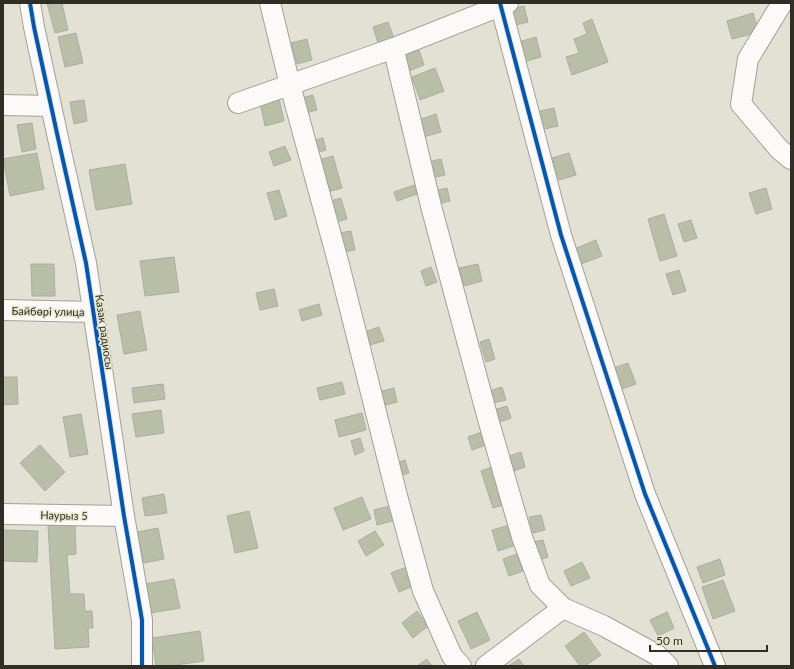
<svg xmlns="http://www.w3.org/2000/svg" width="794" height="669" font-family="Lato,sans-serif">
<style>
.building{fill:#b9bea7;stroke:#acada3}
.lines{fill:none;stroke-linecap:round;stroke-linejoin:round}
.minor-casing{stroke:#a2a196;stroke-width:22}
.minor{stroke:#fbfaf9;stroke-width:20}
.cycleway-casing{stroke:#e8e7ce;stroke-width:6}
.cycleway{stroke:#0057b8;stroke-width:4}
.labels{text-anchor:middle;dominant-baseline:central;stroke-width:3;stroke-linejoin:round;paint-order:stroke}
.street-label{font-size:11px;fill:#2e2e24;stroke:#e8e7ce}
</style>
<rect width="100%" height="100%" fill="#e2e1d4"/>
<path class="building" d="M47 3H62L68 30 55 33Z
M524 6 528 22 511 26 507 10Z
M753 13 759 32 732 39 727 21Z
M592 19 608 62 572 75 566 57 579 53 574 39 587 34 583 23Z
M388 22 395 41 379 46 373 27Z
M76 33 83 63 65 67 58 37Z
M536 37 541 57 520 63 515 43Z
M307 39 312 60 297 64 291 43Z
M419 50 424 65 409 71 404 55Z
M435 68 444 91 420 100 412 77Z
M313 95 317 110 302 114 298 99Z
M279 98 284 121 265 126 260 102Z
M84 100 87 121 74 124 70 102Z
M554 108 558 126 540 130 536 112Z
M436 114 441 132 423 137 418 120Z
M32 123 36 149 22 152 17 125Z
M323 138 326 150 315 153 312 141Z
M285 146 291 160 274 166 269 152Z
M37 153 44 189 10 196 3 159Z
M569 153 576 175 559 180 552 158Z
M333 156 342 188 324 193 315 161Z
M441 159 445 175 432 178 428 162Z
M125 164 132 204 96 210 89 170Z
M414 185 417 194 397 201 394 192Z
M447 188 450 201 438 204 434 191Z
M766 188 772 209 756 214 749 193Z
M279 190 287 216 275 220 267 193Z
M341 198 347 219 330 224 323 203Z
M664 214 677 256 660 261 648 219Z
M691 220 697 238 684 242 678 224Z
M351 231 355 250 343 252 339 233Z
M596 240 602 256 576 266 570 251Z
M174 257 179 292 145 296 140 261Z
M31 264H54L55 296H32Z
M478 264 482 281 464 286 459 268Z
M431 267 437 282 426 286 421 271Z
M679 270 686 291 673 295 666 274Z
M274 289 278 306 260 310 256 293Z
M319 304 322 315 302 321 299 310Z
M140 311 147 350 124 354 117 315Z
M379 327 384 341 366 346 362 333Z
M489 339 495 359 486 362 480 342Z
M628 363 636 384 616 391 608 370Z
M3 377H17L18 404 3 405Z
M342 382 345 394 320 400 317 388Z
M163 384 165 399 134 403 132 388Z
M502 387 506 400 493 403 489 391Z
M394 388 397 402 382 406 378 392Z
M507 406 511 418 497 423 493 410Z
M161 410 164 433 136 437 132 414Z
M362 413 366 430 339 437 335 420Z
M81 414 88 454 70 457 63 417Z
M482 432 486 445 472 450 468 437Z
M360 438 364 451 355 455 351 441Z
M40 445 65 472 45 491 20 463Z
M521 452 525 467 508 473 504 458Z
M405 460 409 473 396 477 393 464Z
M497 465 510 503 493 508 481 471Z
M164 494 167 513 145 516 142 498Z
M362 497 371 519 343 530 334 508Z
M393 505 396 520 377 525 374 510Z
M249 511 258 548 235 553 227 516Z
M541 515 545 530 533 533 529 517Z
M75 523 76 554 67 555 70 594H84L85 611H92L93 628H88L89 647 55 649 48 525Z
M510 525 516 545 498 551 492 530Z
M158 528 164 559 144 563 137 532Z
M3 530 38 531 37 562 3 561Z
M375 531 384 545 366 556 358 541Z
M543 540 548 557 539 560 533 542Z
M517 554 523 571 509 576 503 559Z
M720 559 725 575 703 583 697 567Z
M582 562 590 578 571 586 564 571Z
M407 567 415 585 399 592 391 573Z
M174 579 180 608 151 613 146 584Z
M723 580 735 611 713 619 702 587Z
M417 611 428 626 413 638 402 623Z
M477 612 490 640 471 649 458 621Z
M667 612 674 628 658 636 650 620Z
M200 631 204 661 169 666H156L152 638Z
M584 632 601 655 585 666H580L565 646Z
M427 659 432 666H417Z
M519 659 524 666H508Z"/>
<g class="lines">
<defs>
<path id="minor" d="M30 3 34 27 58 138 86 263 124 516 142 620V666
M270 3 290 85 339 265 397 496 423 591 452 656 461 666
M500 3 561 235 645 494 715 666
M508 3 394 48 395 55 431 206 488 419 522 537 540 585 563 608
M782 3 748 59 741 104 779 149 791 159
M238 103 394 48
M3 105 51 106
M3 310 93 312
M3 514 124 516
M486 666 563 608 604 626 657 655 668 666"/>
</defs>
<use href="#minor" class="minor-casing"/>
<use href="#minor" class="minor"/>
<defs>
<path id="cycleway" d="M30 3 34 27 58 138 86 263 124 516 142 620V666
M500 3 561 235 645 494 715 666"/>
</defs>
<use href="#cycleway" class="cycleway-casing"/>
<use href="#cycleway" class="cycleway"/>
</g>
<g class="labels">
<g class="street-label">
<text transform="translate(48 311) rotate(1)">Байбөрі улица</text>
<text transform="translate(105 332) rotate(82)">Казак радиосы</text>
<text transform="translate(64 515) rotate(1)">Наурыз 5</text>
</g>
</g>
<rect width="794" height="669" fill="none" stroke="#2e2e24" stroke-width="8"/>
<path d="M650 645v6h117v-6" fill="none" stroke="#2e2e24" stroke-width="2"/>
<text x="656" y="645" font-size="12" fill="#2e2e24" stroke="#e8e7ce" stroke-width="3" paint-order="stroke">50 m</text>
</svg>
